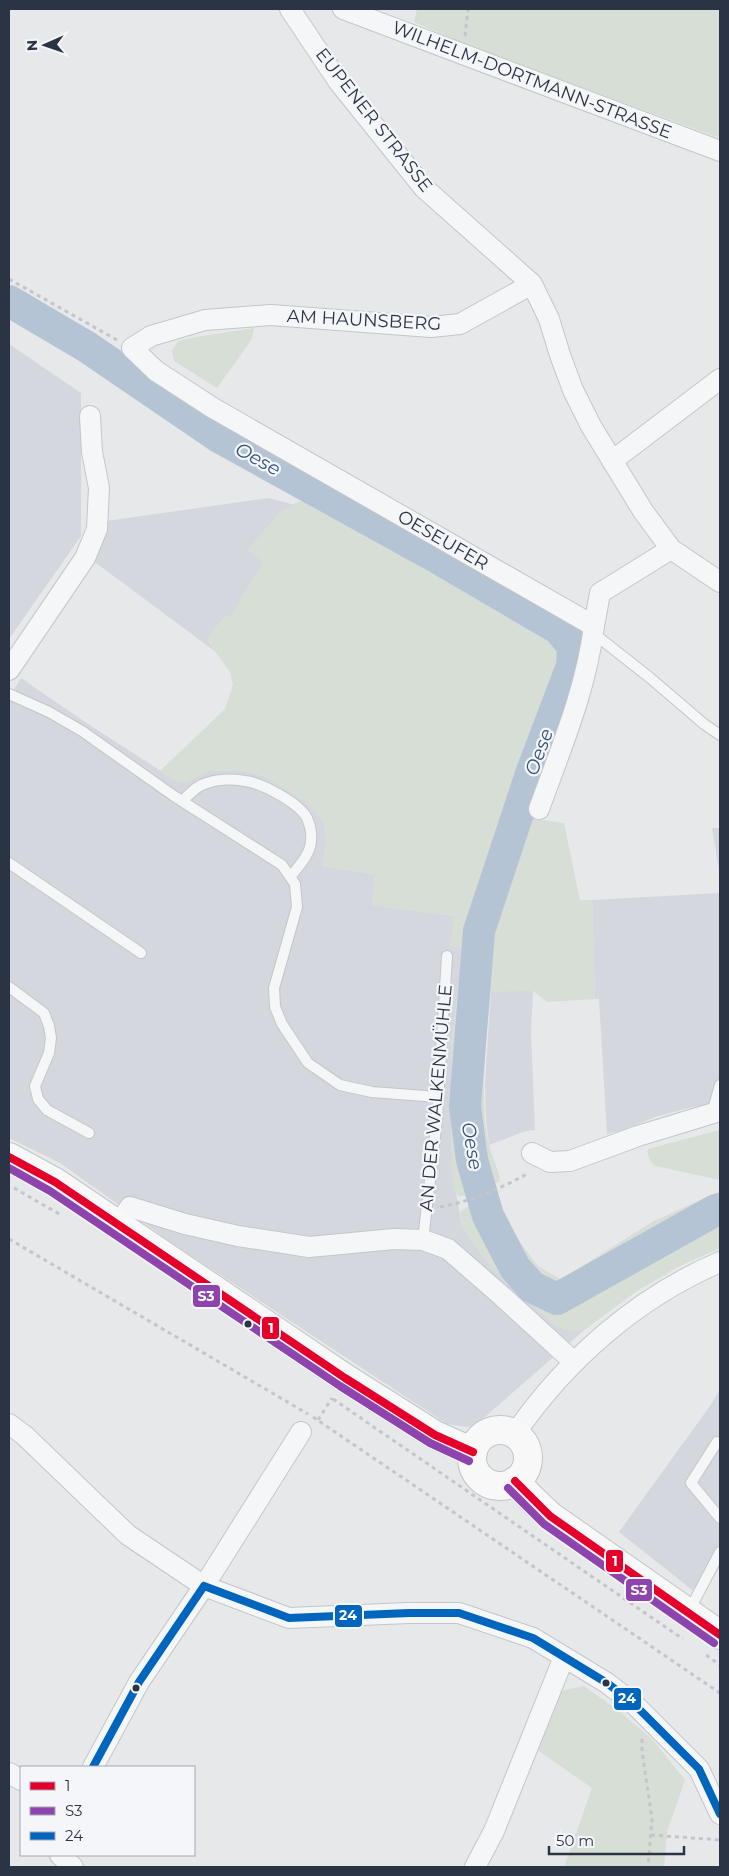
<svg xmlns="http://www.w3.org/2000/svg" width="729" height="1876" font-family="Montserrat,sans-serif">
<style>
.built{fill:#d4d7dd}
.green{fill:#d6ded6}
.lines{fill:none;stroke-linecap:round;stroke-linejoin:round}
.river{stroke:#b4c4d5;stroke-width:32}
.service-casing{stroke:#c4c6c8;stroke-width:12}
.minor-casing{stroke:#c4c6c8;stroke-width:22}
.primary-casing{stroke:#c2c5c8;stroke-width:30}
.path{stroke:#c5c6ca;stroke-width:3;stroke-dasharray:4 4;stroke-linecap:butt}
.service{stroke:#f5f6f7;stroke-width:10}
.minor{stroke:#f5f6f7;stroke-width:20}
.primary{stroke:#f8f8f8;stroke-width:28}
.bus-1-casing{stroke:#f4f6f9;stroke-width:11}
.bus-2-casing{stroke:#f4f6f9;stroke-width:11}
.bus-3-casing{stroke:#f4f6f9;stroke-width:11}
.bus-1{stroke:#e4002b;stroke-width:8}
.bus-2{stroke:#8e44ad;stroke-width:8}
.bus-3{stroke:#0065bd;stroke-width:8}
.bus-dot{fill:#2b3445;stroke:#f4f6f9;stroke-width:2}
.labels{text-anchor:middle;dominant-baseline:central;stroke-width:4.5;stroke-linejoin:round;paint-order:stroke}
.street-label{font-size:18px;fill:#2b3445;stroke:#f4f6f9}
.water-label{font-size:19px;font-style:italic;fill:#34527a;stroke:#f4f6f9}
.line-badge{stroke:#f4f6f9;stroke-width:2}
.badge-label{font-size:14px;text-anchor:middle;font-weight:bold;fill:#fff}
</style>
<rect width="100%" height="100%" fill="#e6e8ea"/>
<path class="built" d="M9 344 81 393V536L9 639Z
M269 498 295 505 281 512 248 550 264 562 230 618 226 615 207 640 216 652 92 560 106 521Z
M21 678 85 722 178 782H186L209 771 240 770 264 776 306 802 324 822 326 844 322 866 375 874 372 905 454 916 451 946 464 948 451 1046V1165L462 1226 482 1255 505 1282 557 1326 570 1331H583L478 1423 468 1427 447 1424 175 1245 60 1163 9 1138V698Z
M712 828H720V876Z
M720 893V1103L689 1108 658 1116 623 1130 607 1134 599 999H595L592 900Z
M491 991H533L531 1033 535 1130 526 1131 489 1145 486 1118 485 1083Z
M720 1389V1566L701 1597 619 1532 710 1406Z"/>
<path class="green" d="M417 9H720V138L464 44 414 22Z
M254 328 252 339 217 388 174 361 172 351 178 341 197 337Z
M305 498C388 547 472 594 555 641L560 644 562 649 552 702 513 795 484 879 469 942 459 1032 455 1112 459 1144 471 1195 458 1196 454 1189 451 1165V1046L464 948 450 946 454 916 372 905 375 874 322 866 326 844 324 822 306 802 264 776 240 770 209 771 186 782H178L160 771 225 709 233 685 230 672 207 640 226 615 230 617 263 562 248 550 281 512Z
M528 818 564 823 580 900H592L595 999 547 1002 533 991 491 992C486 1037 479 1101 489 1145 492 1156 497 1167 500 1178L499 1182 490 1185 478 1146 475 1088 484 969 488 944 495 915 507 876Z
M720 1130V1180L655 1166C650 1162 647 1155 648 1149Z
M720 1191V1248L678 1267 637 1291 583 1331H570L557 1326 505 1282 482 1256 462 1226 460 1212 472 1204 497 1197 519 1241 538 1266 560 1279 565 1277 652 1222Z
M584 1686 619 1711 653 1740 685 1780 667 1832 664 1867H564L592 1788 536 1749 561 1691Z"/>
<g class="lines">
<path class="river" d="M9 301 87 347 219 437 436 557 559 629 573 646 572 666 532 771 479 931 465 1106 472 1160 488 1216 515 1268 532 1287 557 1299 716 1210 720 1209"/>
<defs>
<path id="service" d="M593 633 649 677 704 724 720 735
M9 694 49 712 82 731 174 796 282 865 295 884 297 907 274 988 275 1007 282 1024 308 1063 340 1085 372 1092 438 1097
M182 801C190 794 197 785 207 783 219 779 233 779 245 781 262 783 299 803 307 818 310 825 312 833 311 841 310 855 299 866 290 877
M9 863 141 953
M9 987 44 1013 49 1026 51 1038 49 1053 35 1086 38 1099 47 1110 89 1133
M712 1113 720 1085
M423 1240 437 1119 447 956
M717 1442 691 1483 720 1518
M689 1611 720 1552"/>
<path id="minor" d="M290 9 338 81 424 188 532 284
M343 9 720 151
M612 461 720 379
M594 626 600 593 671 549
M9 670 85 558 97 529 99 488 92 452 90 416
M539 809C561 748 586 690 594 626L213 408 156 371 132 348 151 336 205 320 271 315 431 327 460 324 532 284 549 319 560 355 573 390 591 426 643 511 671 549 720 582
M532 1153 550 1162 570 1161 638 1136 720 1111
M118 1224 130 1207 185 1224 238 1236 309 1247 394 1239 423 1240 448 1249 503 1297 574 1362
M9 1424 24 1435 128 1535 204 1586 289 1618 409 1613H459L533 1638 607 1683 633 1703 699 1769 720 1814
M514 1435C566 1360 636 1298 720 1262
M93 1767 139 1682 204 1586 301 1432
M9 1773 21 1780
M60 1855 73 1867
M475 1867 494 1831 564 1657"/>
<path id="primary" d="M9 1157 55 1182 345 1378 435 1435 473 1452
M472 1458a28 28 0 1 1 56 0a28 28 0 1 1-56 0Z
M515 1481 531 1498 550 1516 720 1635"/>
</defs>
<use href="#service" class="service-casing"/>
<use href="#minor" class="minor-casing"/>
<use href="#primary" class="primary-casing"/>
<path class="path" d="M465 36 468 9
M9 279 117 340
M14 1188 61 1215
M440 1207C475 1200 497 1190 529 1173
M9 1239 308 1414
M333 1399 683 1639
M313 1417 720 1693
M318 1420 332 1398
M706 1655 720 1665
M642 1739V1751L652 1819 648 1867
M651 1835 720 1840"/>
<use href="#service" class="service"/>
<use href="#minor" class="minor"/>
<use href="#primary" class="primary"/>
<defs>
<path id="bus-1" d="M9 1157 55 1182 345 1378 435 1435 473 1452
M515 1481 550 1516 720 1635"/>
<path id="bus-2" d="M9 1168 50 1191 340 1386 430 1443 469 1461
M508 1488 544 1524 714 1643"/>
<path id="bus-3" d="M204 1586 289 1618 409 1613H459L533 1638 607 1683 633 1703 699 1769 720 1814
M93 1767 139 1682 204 1586"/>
</defs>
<use href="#bus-1" class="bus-1-casing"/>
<use href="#bus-2" class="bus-2-casing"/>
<use href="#bus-3" class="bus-3-casing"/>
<use href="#bus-1" class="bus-1"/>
<use href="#bus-2" class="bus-2"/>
<use href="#bus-3" class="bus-3"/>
</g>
<g class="bus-dot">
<circle cx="248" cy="1324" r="4.5"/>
<circle cx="606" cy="1683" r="4.5"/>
<circle cx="136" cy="1688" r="4.5"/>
</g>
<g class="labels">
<g class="street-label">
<text transform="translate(532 80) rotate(21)">WILHELM-DORTMANN-STRASSE</text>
<text transform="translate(374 120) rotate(52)">EUPENER STRASSE</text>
<text transform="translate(364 320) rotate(3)">AM HAUNSBERG</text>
<text transform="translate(443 540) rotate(30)">OESEUFER</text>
<text transform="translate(436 1098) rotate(-85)">AN DER WALKENMÜHLE</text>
</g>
<g class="water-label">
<text transform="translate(258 459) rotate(29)">Oese</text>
<text transform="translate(539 752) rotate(-70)">Oese</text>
<text transform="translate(472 1146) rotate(80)">Oese</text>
</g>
</g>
<g class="line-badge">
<rect x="192" y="1284" width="29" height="24" rx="5" fill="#8e44ad"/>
<rect x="261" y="1316" width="19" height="24" rx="5" fill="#e4002b"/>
<rect x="605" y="1549" width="19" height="24" rx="5" fill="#e4002b"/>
<rect x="625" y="1578" width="28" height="24" rx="5" fill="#8e44ad"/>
<rect x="334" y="1604" width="29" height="24" rx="5" fill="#0065bd"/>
<rect x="613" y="1687" width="29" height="24" rx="5" fill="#0065bd"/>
</g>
<g class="badge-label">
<text x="206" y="1301">S3</text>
<text x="271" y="1333">1</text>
<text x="615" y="1566">1</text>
<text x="639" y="1595">S3</text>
<text x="348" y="1620">24</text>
<text x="627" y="1703">24</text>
</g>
<rect width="729" height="1876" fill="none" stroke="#2b3445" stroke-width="20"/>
<rect x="20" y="1766" width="175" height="90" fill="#f4f6f9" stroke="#a4a8b1"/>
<rect x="30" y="1782" width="25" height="8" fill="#e4002b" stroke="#a4a8b1"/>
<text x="65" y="1791" font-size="15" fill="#2b3445">1</text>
<rect x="30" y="1807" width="25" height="8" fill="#8e44ad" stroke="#a4a8b1"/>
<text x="65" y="1816" font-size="15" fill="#2b3445">S3</text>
<rect x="30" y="1832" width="25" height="8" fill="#0065bd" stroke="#a4a8b1"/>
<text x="65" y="1841" font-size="15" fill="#2b3445">24</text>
<g transform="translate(45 45) rotate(268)" stroke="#f4f6f9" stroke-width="4" paint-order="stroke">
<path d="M0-4L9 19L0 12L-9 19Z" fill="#2b3445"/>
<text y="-8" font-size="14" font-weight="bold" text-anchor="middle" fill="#2b3445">N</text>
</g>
<path d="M549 1846v8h135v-8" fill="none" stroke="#2b3445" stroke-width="2.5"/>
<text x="556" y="1846" font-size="15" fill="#2b3445" stroke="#f4f6f9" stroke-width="4" paint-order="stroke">50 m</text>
</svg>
